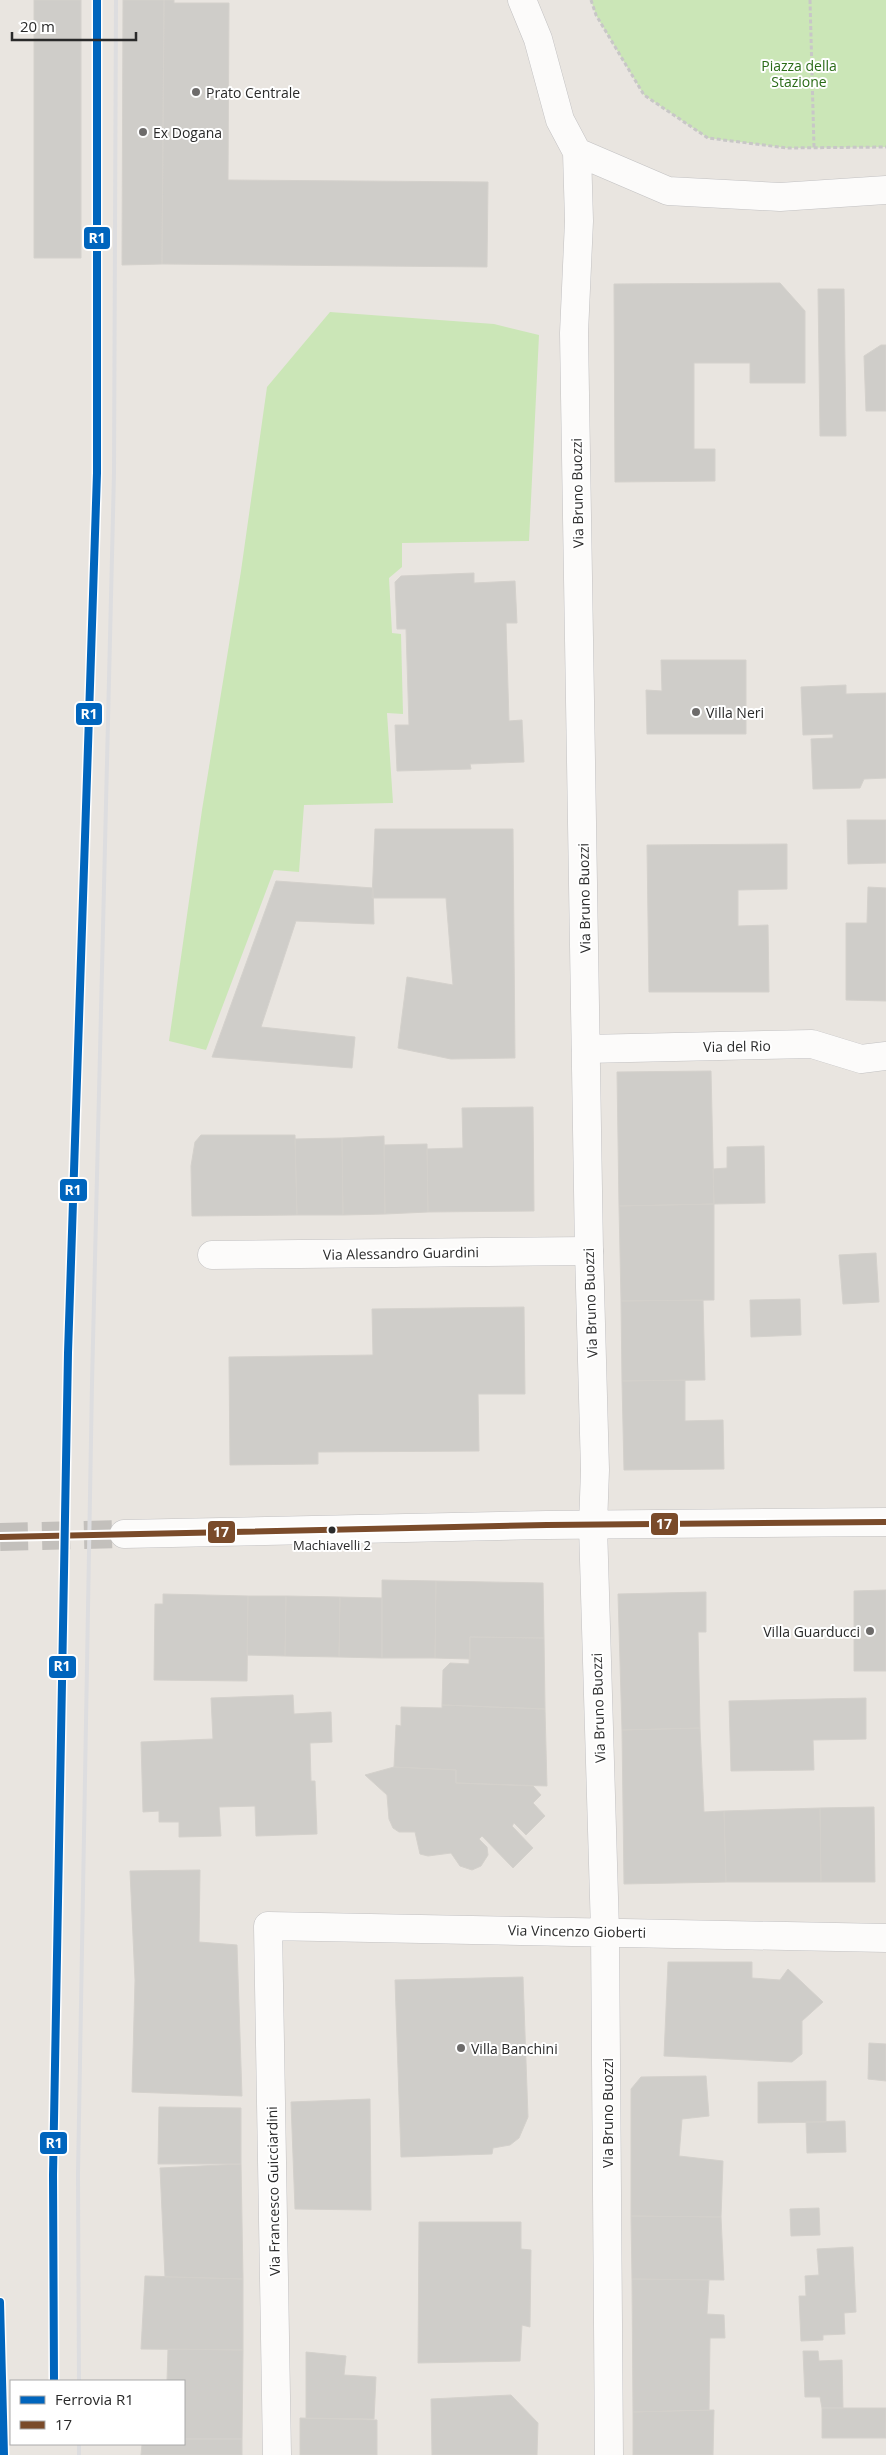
<svg xmlns="http://www.w3.org/2000/svg" width="886" height="2455" font-family="'Open Sans',sans-serif">
<style>
.green{fill:#cbe6b7}
.building{fill:#cfcdc9;stroke:#d4d1cc}
.lines{fill:none;stroke-linecap:round;stroke-linejoin:round}
.tertiary-tunnel{stroke:#c3c0bc;stroke-width:28;stroke-dasharray:28 14;stroke-linecap:butt}
.minor-casing{stroke:#c2c1c2;stroke-width:29}
.tertiary-casing{stroke:#c2c1c2;stroke-width:29}
.path{stroke:#c8c7c7;stroke-width:3;stroke-dasharray:4 2.5;stroke-linecap:butt}
.minor{stroke:#fcfbfa;stroke-width:28}
.tertiary{stroke:#fcfbfa;stroke-width:28}
.rail{stroke:#dddddf;stroke-width:4}
.bus-1-casing{stroke:#fff;stroke-width:10}
.bus-1{stroke:#7a4b2a;stroke-width:6}
.rail-1-casing{stroke:#fff;stroke-width:11}
.rail-1{stroke:#0065bd;stroke-width:8}
.poi-dot{fill:#6d6b6a;stroke:#fff;stroke-width:2}
.bus-dot{fill:#2a2a2a;stroke:#fff;stroke-width:2}
.labels{text-anchor:middle;dominant-baseline:central;stroke-width:4;stroke-linejoin:round;paint-order:stroke}
.bus-label{font-size:13px;fill:#2a2a2a;stroke:#fff}
.park-label{font-size:14px;fill:#2a6b17;stroke:#fff}
.poi-label{font-size:14px;fill:#2a2a2a;stroke:#fff;text-anchor:start}
.street-label{font-size:14px;fill:#2a2a2a;stroke:#fff}
.line-badge{stroke:#fff;stroke-width:2}
.badge-label{font-size:14px;text-anchor:middle;font-weight:bold;fill:#fff}
</style>
<rect width="100%" height="100%" fill="#e9e5e0"/>
<path class="green" d="M591 0H886V147L787 148 708 138 644 95 596 15Z
M330 312 494 324 539 335 529 541 402 543V567L389 578 392 633 401 634 403 714 387 713 393 803 304 805 299 872 274 870 206 1050 169 1041 202 810 241 571 267 387Z"/>
<path class="building" d="M34 0H81V258H34Z
M123 0H164L162 264 122 265Z
M164 0H174V3H229L228 180 488 182 487 267 162 264Z
M780 283 805 311V383H750V363H694V449H715V481L615 482 614 284Z
M818 289H844L846 436H820Z
M881 345H886V411H866L864 356Z
M474 573V583L515 581 517 623H506L509 721 522 720 524 762 470 764 471 769 397 771 395 725H409L406 629H397L395 582 401 576Z
M661 660H746V734H647L646 690 662 691Z
M846 685V694L886 693V778L864 779 860 788 813 789 811 739 833 738V734L803 735 801 687Z
M847 820H886V863L848 864Z
M375 829H513L515 1058 451 1059 398 1048 407 977 453 985 446 898H372Z
M787 844V889L738 890V926L768 925 769 992H649L647 845Z
M276 881 373 888 374 924 296 921 261 1027 355 1037 352 1068 212 1057Z
M868 887 886 888V1001L846 1000V923H867Z
M711 1071 714 1204 619 1206 617 1072Z
M533 1107 534 1211 428 1212 427 1149 463 1148 462 1108Z
M201 1135H295L297 1215 192 1216 191 1166 195 1142Z
M384 1136 385 1214 343 1215 342 1138Z
M342 1138 343 1215H297L295 1139Z
M427 1144 428 1212 385 1214 384 1145Z
M764 1146 765 1203 714 1204 713 1169 727 1168V1147Z
M714 1204V1300L621 1301 619 1206Z
M876 1253 879 1302 843 1304 839 1255Z
M800 1299 801 1335 751 1337 750 1300Z
M703 1300 705 1380 622 1381 621 1301Z
M524 1307 525 1394H478L479 1451 318 1452V1464L230 1465 229 1357 373 1355 372 1309Z
M685 1380V1421L723 1420 724 1469 624 1470 622 1381Z
M382 1580 436 1581 435 1658H382Z
M436 1581 543 1583 544 1638 470 1637V1659L435 1658Z
M886 1590V1671H854V1591Z
M706 1592V1632H698L700 1728 622 1730 618 1594Z
M163 1594 248 1596 247 1681 154 1680 155 1604H163Z
M248 1596H286L285 1656 247 1655Z
M286 1596 340 1597 339 1657 285 1656Z
M340 1597 382 1598V1658L339 1657Z
M470 1637 544 1638 545 1709 442 1705 443 1670 450 1663 469 1664Z
M293 1695 294 1714 331 1712 332 1742 310 1743 311 1781H315L317 1834 256 1836 255 1806 219 1807 221 1836 179 1837V1822H159V1811L143 1812 141 1742 213 1739 211 1698Z
M866 1698V1739L813 1740 814 1770 731 1771 729 1701Z
M442 1705 545 1709 547 1786 456 1783V1770L394 1767 396 1725 401 1726V1707L442 1708Z
M700 1728 704 1812 724 1811 726 1882 624 1884 622 1730Z
M394 1767 456 1770V1783L533 1786 541 1795 533 1803 545 1816 526 1835 514 1823 512 1826 533 1848 513 1868 482 1836 479 1839 487 1847 488 1855 481 1866 472 1870 460 1866 451 1853 428 1856 420 1854 415 1832H399L393 1828 389 1819 387 1795 365 1775Z
M874 1807 875 1882H821L820 1808Z
M820 1808 821 1882H726L724 1811Z
M200 1870 199 1942 237 1945 242 2096 132 2092 135 1980 130 1871Z
M668 1962H752V1978L780 1980 788 1969 823 2002 802 2021V2054L792 2062 664 2056Z
M523 1977 528 2117 519 2138 510 2145 493 2148 492 2154 401 2157 395 1980Z
M869 2043 886 2044V2081L868 2079Z
M706 2076 709 2116 682 2119 679 2156 723 2161 721 2217 631 2216V2089L641 2077Z
M826 2081V2122L758 2123V2082Z
M370 2099 371 2210 295 2209 291 2102Z
M159 2107 241 2108V2164H158Z
M845 2121 846 2152 807 2153 806 2122Z
M241 2164 243 2279 165 2277 160 2168Z
M819 2208 820 2235 791 2236 790 2209Z
M631 2216 721 2217 724 2280 632 2279Z
M419 2222H521V2249L531 2250 530 2327 522 2325 520 2361 418 2363Z
M853 2247 856 2312 844 2313 845 2334 823 2335V2340L801 2341 799 2296H806L805 2276 819 2275 817 2249Z
M145 2276 243 2279V2350L141 2349Z
M632 2279 709 2280 707 2314 724 2315 725 2338H710L709 2410 633 2412Z
M168 2349 243 2350 242 2439H184V2381H167Z
M803 2351H818L819 2361 842 2360 843 2408H822L820 2397H805Z
M306 2352 346 2356 344 2375 376 2377 374 2419 306 2418Z
M511 2395 538 2423 537 2455H432L431 2399Z
M822 2408H886V2438H822Z
M714 2410 713 2455H633V2412Z
M300 2418 377 2420V2455H300Z
M184 2439H242V2455H141L142 2444H184Z"/>
<g class="lines">
<path class="tertiary-tunnel" d="M0 1537 124 1534"/>
<defs>
<path id="minor" d="M586 1049 812 1044 861 1059 886 1056
M212 1255 589 1251
M593 1526 605 1931 609 2455
M277 2455 268 1926 886 1938"/>
<path id="tertiary" d="M522 0 538 39 560 120 577 152 668 191 780 197 886 190
M577 152 579 221 574 333 589 1251 595 1470 593 1526
M124 1534 547 1525 886 1522"/>
</defs>
<use href="#minor" class="minor-casing"/>
<use href="#tertiary" class="tertiary-casing"/>
<path class="path" d="M591 0 596 15 644 95 708 138 787 148 886 147
M810 0 814 147"/>
<use href="#minor" class="minor"/>
<use href="#tertiary" class="tertiary"/>
<path class="rail" d="M0 2302 4 2455
M79 2381 78 2174 92 1383 114 473 116 0
M79 2444V2455"/>
<defs>
<path id="bus-1" d="M0 1537 547 1525 886 1522"/>
</defs>
<use href="#bus-1" class="bus-1-casing"/>
<use href="#bus-1" class="bus-1"/>
<defs>
<path id="rail-1" d="M0 2302 4 2455
M54 2381 53 2175 68 1353 97 473V0"/>
</defs>
<use href="#rail-1" class="rail-1-casing"/>
<use href="#rail-1" class="rail-1"/>
</g>
<g class="poi-dot">
<circle cx="196" cy="92" r="5"/>
<circle cx="143" cy="132" r="5"/>
<circle cx="696" cy="712" r="5"/>
<circle cx="870" cy="1631" r="5"/>
<circle cx="461" cy="2048" r="5"/>
</g>
<circle class="bus-dot" cx="332" cy="1530" r="4.5"/>
<g class="labels">
<g class="bus-label">
<text x="332" y="1545">Machiavelli 2</text>
</g>
<g class="park-label">
<text x="799" y="65">Piazza della<tspan x="799" dy="16">Stazione</tspan></text>
</g>
<g class="poi-label">
<text x="206" y="92">Prato Centrale</text>
<text x="153" y="132">Ex Dogana</text>
<text x="706" y="712">Villa Neri</text>
<text x="860" y="1631" text-anchor="end">Villa Guarducci</text>
<text x="471" y="2048">Villa Banchini</text>
</g>
<g class="street-label">
<text transform="translate(577 493) rotate(-91)">Via Bruno Buozzi</text>
<text transform="translate(584 898) rotate(-91)">Via Bruno Buozzi</text>
<text transform="translate(737 1046) rotate(-1)">Via del Rio</text>
<text transform="translate(401 1253) rotate(-1)">Via Alessandro Guardini</text>
<text transform="translate(590 1303) rotate(-92)">Via Bruno Buozzi</text>
<text transform="translate(598 1708) rotate(-92)">Via Bruno Buozzi</text>
<text transform="translate(577 1931) rotate(1)">Via Vincenzo Gioberti</text>
<text transform="translate(607 2113) rotate(-90)">Via Bruno Buozzi</text>
<text transform="translate(273 2191) rotate(-91)">Via Francesco Guicciardini</text>
</g>
</g>
<g class="line-badge">
<rect x="83" y="226" width="28" height="24" rx="5" fill="#0065bd"/>
<rect x="75" y="702" width="28" height="24" rx="5" fill="#0065bd"/>
<rect x="59" y="1178" width="29" height="24" rx="5" fill="#0065bd"/>
<rect x="650" y="1512" width="29" height="24" rx="5" fill="#7a4b2a"/>
<rect x="207" y="1520" width="29" height="24" rx="5" fill="#7a4b2a"/>
<rect x="48" y="1655" width="29" height="24" rx="5" fill="#0065bd"/>
<rect x="39" y="2131" width="29" height="24" rx="5" fill="#0065bd"/>
</g>
<g class="badge-label">
<text x="97" y="243">R1</text>
<text x="89" y="719">R1</text>
<text x="73" y="1195">R1</text>
<text x="664" y="1529">17</text>
<text x="221" y="1537">17</text>
<text x="62" y="1671">R1</text>
<text x="54" y="2148">R1</text>
</g>
<rect x="10" y="2380" width="175" height="65" fill="#ffffff" stroke="#aaaaaa"/>
<rect x="20" y="2396" width="25" height="8" fill="#0065bd" stroke="#aaaaaa"/>
<text x="55" y="2405" font-size="15" fill="#2a2a2a">Ferrovia R1</text>
<rect x="20" y="2421" width="25" height="8" fill="#7a4b2a" stroke="#aaaaaa"/>
<text x="55" y="2430" font-size="15" fill="#2a2a2a">17</text>
<path d="M12 32v8h124v-8" fill="none" stroke="#2a2a2a" stroke-width="2.5"/>
<text x="20" y="32" font-size="15" fill="#2a2a2a" stroke="#ffffff" stroke-width="4" paint-order="stroke">20 m</text>
</svg>
